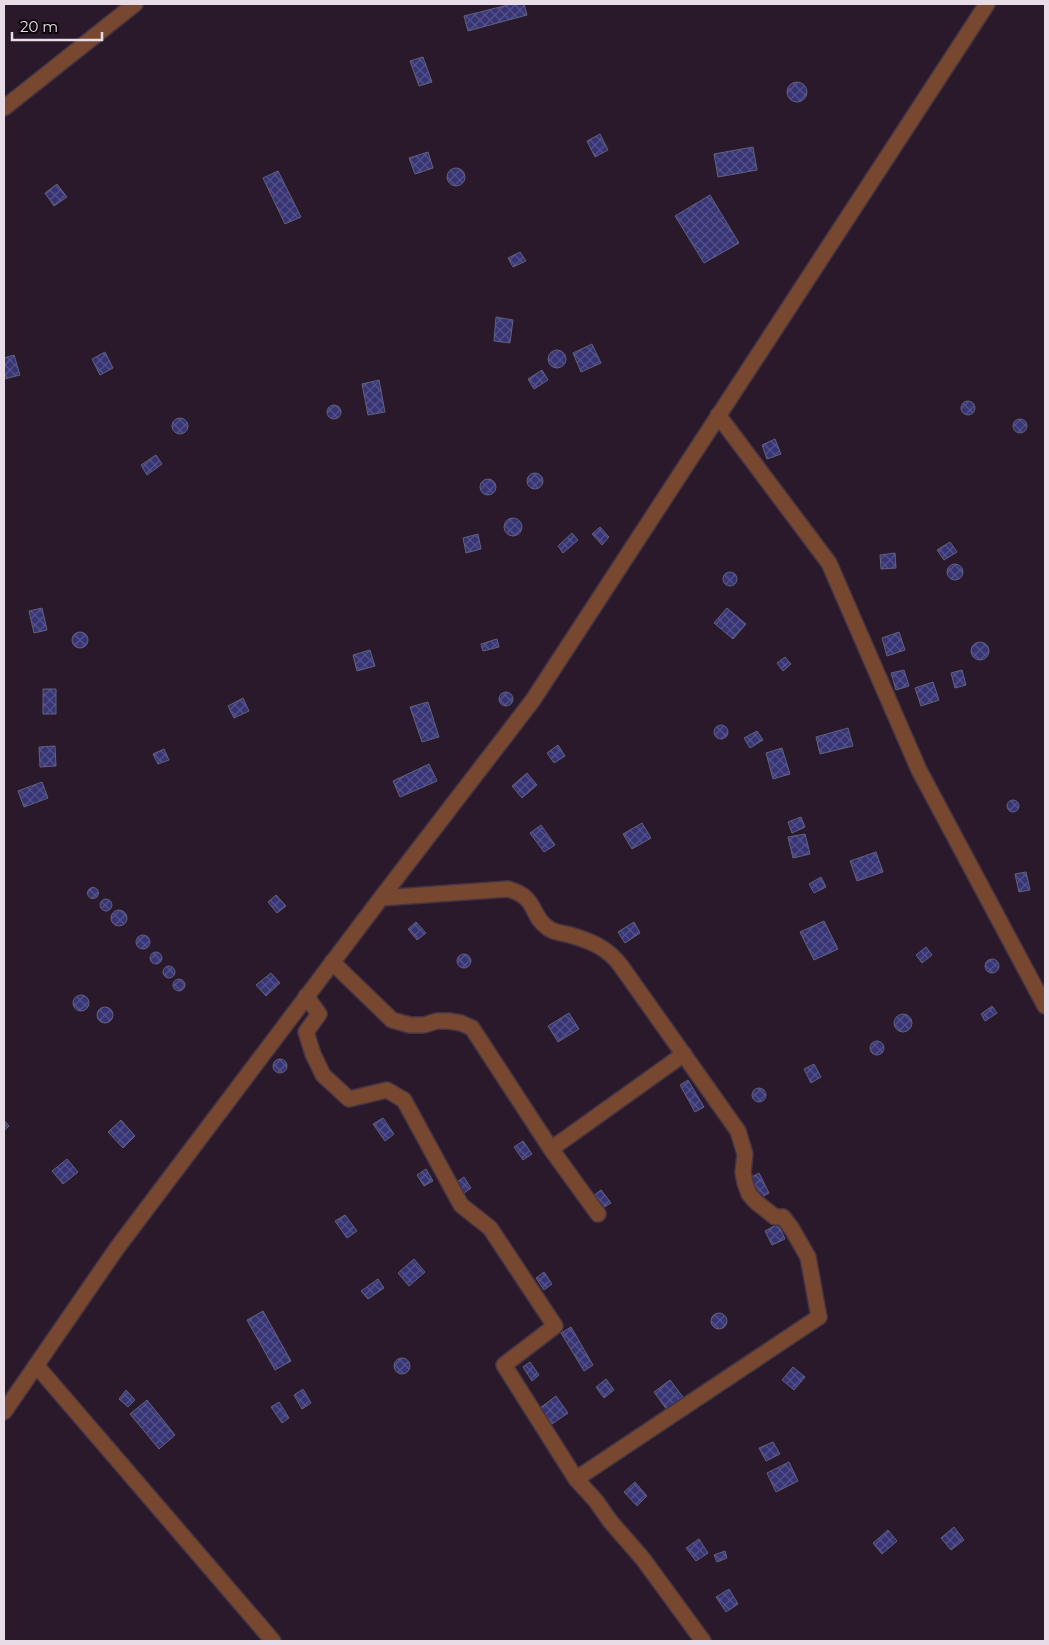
<svg xmlns="http://www.w3.org/2000/svg" width="1049" height="1645" font-family="Montserrat,sans-serif">
<style>
.building{fill:url(#building-cross-hatch);stroke:#60627b}
.lines{fill:none;stroke-linecap:round;stroke-linejoin:round}
.street-casing{stroke:#453444;stroke-width:18}
.street{stroke:#77482f;stroke-width:15}
</style>
<defs>
<pattern id="building-cross-hatch" width="8" height="8" patternUnits="userSpaceOnUse" patternTransform="scale(1.25)"><rect width="8" height="8" fill="#373575"/><path d="M0 0l8 8M0 8l8-8" fill="none" stroke="#545289"/></pattern>
</defs>
<rect width="100%" height="100%" fill="#2a192a"/>
<path class="building" d="M512 4H524L527 15 468 31 464 16Z
M423 57 432 82 419 86 410 61Z
M787 92a10 10 0 1 1 20 0a10 10 0 1 1-20 0Z
M600 134 608 150 595 157 587 141Z
M753 147 757 170 718 177 714 154Z
M428 152 433 168 415 174 409 158Z
M447 177a9 9 0 1 1 18 0a9 9 0 1 1-18 0Z
M278 171 301 217 285 224 263 178Z
M57 184 67 197 54 206 45 193Z
M710 195 739 243 704 263 675 216Z
M520 252 526 261 513 267 508 258Z
M496 317 513 320 510 343 494 341Z
M592 344 601 363 581 372 573 353Z
M548 359a9 9 0 1 1 18 0a9 9 0 1 1-18 0Z
M105 352 113 368 100 375 92 359Z
M14 355 20 375 4 379V358Z
M542 370 548 380 534 389 528 379Z
M379 380 385 412 368 415 362 384Z
M961 408a7 7 0 1 1 14 0a7 7 0 1 1-14 0Z
M327 412a7 7 0 1 1 14 0a7 7 0 1 1-14 0Z
M172 426a8 8 0 1 1 16 0a8 8 0 1 1-16 0Z
M1013 426a7 7 0 1 1 14 0a7 7 0 1 1-14 0Z
M775 439 781 454 767 459 762 445Z
M156 455 162 464 147 475 141 465Z
M527 481a8 8 0 1 1 16 0a8 8 0 1 1-16 0Z
M480 487a8 8 0 1 1 16 0a8 8 0 1 1-16 0Z
M504 527a9 9 0 1 1 18 0a9 9 0 1 1-18 0Z
M600 527 609 537 602 545 592 534Z
M572 533 578 540 563 553 558 546Z
M478 534 481 549 466 553 463 538Z
M950 542 957 552 944 560 937 550Z
M895 553 896 568 881 569 880 555Z
M947 572a8 8 0 1 1 16 0a8 8 0 1 1-16 0Z
M723 579a7 7 0 1 1 14 0a7 7 0 1 1-14 0Z
M42 608 47 630 34 633 29 611Z
M727 608 746 624 733 639 714 623Z
M72 640a8 8 0 1 1 16 0a8 8 0 1 1-16 0Z
M899 632 905 650 887 656 882 638Z
M497 639 499 647 483 651 481 644Z
M971 651a9 9 0 1 1 18 0a9 9 0 1 1-18 0Z
M370 650 375 666 357 671 353 655Z
M785 657 791 664 783 671 777 663Z
M904 670 909 686 896 690 891 673Z
M962 670 966 685 955 688 951 673Z
M933 682 939 700 921 706 915 688Z
M43 689H56V714H43Z
M499 699a7 7 0 1 1 14 0a7 7 0 1 1-14 0Z
M243 698 249 711 234 718 228 706Z
M428 702 439 737 422 742 410 707Z
M714 732a7 7 0 1 1 14 0a7 7 0 1 1-14 0Z
M848 728 853 746 820 754 816 737Z
M757 731 763 740 750 748 744 738Z
M558 745 565 756 554 763 547 753Z
M55 746 56 766 40 767 39 747Z
M782 748 790 774 773 779 766 753Z
M164 749 169 760 158 764 153 754Z
M429 764 437 781 400 797 393 781Z
M527 773 537 785 522 798 512 786Z
M42 782 48 798 24 807 18 791Z
M1007 806a6 6 0 1 1 12 0a6 6 0 1 1-12 0Z
M801 817 805 827 792 833 788 822Z
M642 823 651 838 632 849 623 834Z
M541 825 555 845 544 852 530 833Z
M805 834 810 854 793 858 788 837Z
M876 852 883 872 857 881 850 861Z
M1026 872 1030 890 1019 892 1015 874Z
M821 877 826 887 814 893 809 884Z
M87.5 893a5.5 5.5 0 1 1 11 0a5.5 5.5 0 1 1-11 0Z
M276 895 286 906 277 913 268 902Z
M100 905a6 6 0 1 1 12 0a6 6 0 1 1-12 0Z
M111 918a8 8 0 1 1 16 0a8 8 0 1 1-16 0Z
M824 921 838 949 814 960 800 932Z
M416 922 426 933 417 940 408 929Z
M634 922 640 933 625 943 618 932Z
M136 942a7 7 0 1 1 14 0a7 7 0 1 1-14 0Z
M926 947 932 955 922 963 916 955Z
M150 958a6 6 0 1 1 12 0a6 6 0 1 1-12 0Z
M457 961a7 7 0 1 1 14 0a7 7 0 1 1-14 0Z
M985 966a7 7 0 1 1 14 0a7 7 0 1 1-14 0Z
M163 972a6 6 0 1 1 12 0a6 6 0 1 1-12 0Z
M271 973 280 983 266 996 256 985Z
M173 985a6 6 0 1 1 12 0a6 6 0 1 1-12 0Z
M73 1003a8 8 0 1 1 16 0a8 8 0 1 1-16 0Z
M992 1006 997 1013 985 1021 981 1014Z
M97 1015a8 8 0 1 1 16 0a8 8 0 1 1-16 0Z
M569 1013 579 1029 558 1042 548 1026Z
M894 1023a9 9 0 1 1 18 0a9 9 0 1 1-18 0Z
M870 1048a7 7 0 1 1 14 0a7 7 0 1 1-14 0Z
M273 1066a7 7 0 1 1 14 0a7 7 0 1 1-14 0Z
M814 1064 821 1077 811 1083 804 1069Z
M688 1080 704 1107 695 1112 680 1085Z
M752 1095a7 7 0 1 1 14 0a7 7 0 1 1-14 0Z
M383 1118 394 1134 385 1141 373 1124Z
M4 1120 9 1126 4 1131Z
M121 1120 135 1136 123 1148 108 1132Z
M523 1141 532 1154 523 1160 514 1147Z
M67 1159 78 1172 63 1184 52 1171Z
M426 1169 433 1181 424 1186 417 1175Z
M759 1173 769 1193 758 1199 748 1179Z
M464 1177 471 1188 464 1193 457 1182Z
M601 1190 611 1203 601 1209 593 1196Z
M345 1215 357 1231 347 1238 335 1221Z
M778 1224 785 1239 772 1245 765 1231Z
M414 1259 425 1272 409 1286 398 1273Z
M544 1272 552 1284 544 1290 536 1278Z
M378 1279 384 1288 368 1299 361 1291Z
M263 1311 291 1361 275 1370 247 1320Z
M711 1321a8 8 0 1 1 16 0a8 8 0 1 1-16 0Z
M571 1327 593 1365 584 1371 561 1333Z
M394 1366a8 8 0 1 1 16 0a8 8 0 1 1-16 0Z
M530 1362 539 1375 532 1381 523 1367Z
M793 1367 805 1377 794 1390 782 1380Z
M606 1379 614 1390 604 1398 596 1387Z
M670 1380 683 1397 667 1410 654 1392Z
M303 1389 311 1403 302 1409 294 1395Z
M126 1390 135 1400 128 1407 119 1399Z
M556 1396 568 1413 552 1424 540 1408Z
M147 1400 175 1435 159 1449 130 1414Z
M279 1402 289 1418 282 1423 271 1407Z
M773 1442 780 1454 766 1461 759 1448Z
M789 1462 798 1481 776 1492 767 1473Z
M635 1482 647 1496 637 1506 624 1492Z
M954 1527 964 1540 951 1550 941 1538Z
M888 1530 897 1541 882 1554 873 1543Z
M699 1539 708 1553 696 1561 686 1548Z
M725 1551 727 1558 717 1562 714 1555Z
M729 1589 738 1604 726 1612 716 1597Z"/>
<g class="lines">
<defs>
<path id="street" d="M4 108 135 4
M718 415 829 563 919 770 1045 1006
M381 898 508 889C539 898 529 915 548 928 555 933 562 933 570 935 591 941 608 948 621 966L738 1131 745 1154 743 1172 745 1183 749 1194 756 1202 775 1217H783L792 1229 808 1257 819 1317 576 1479
M332 962 392 1020 410 1025H424L437 1021H449L461 1023 472 1028 551 1149 598 1214
M306 996 319 1014 306 1032 313 1054 323 1075 349 1099 387 1090 404 1100 461 1205 490 1228 555 1326 504 1365 576 1479 596 1501 610 1521 643 1559 703 1641
M551 1149 684 1054
M36 1365 273 1641
M4 1412 117 1248 381 898 533 700 987 4"/>
</defs>
<use href="#street" class="street-casing"/>
<use href="#street" class="street"/>
</g>
<rect width="1049" height="1645" fill="none" stroke="#e8dce7" stroke-width="10"/>
<path d="M12 32v8h90v-8" fill="none" stroke="#e8dce7" stroke-width="2.5"/>
<text x="20" y="32" font-size="15" fill="#e8dce7" stroke="#0e070e" stroke-width="4" paint-order="stroke">20 m</text>
</svg>
